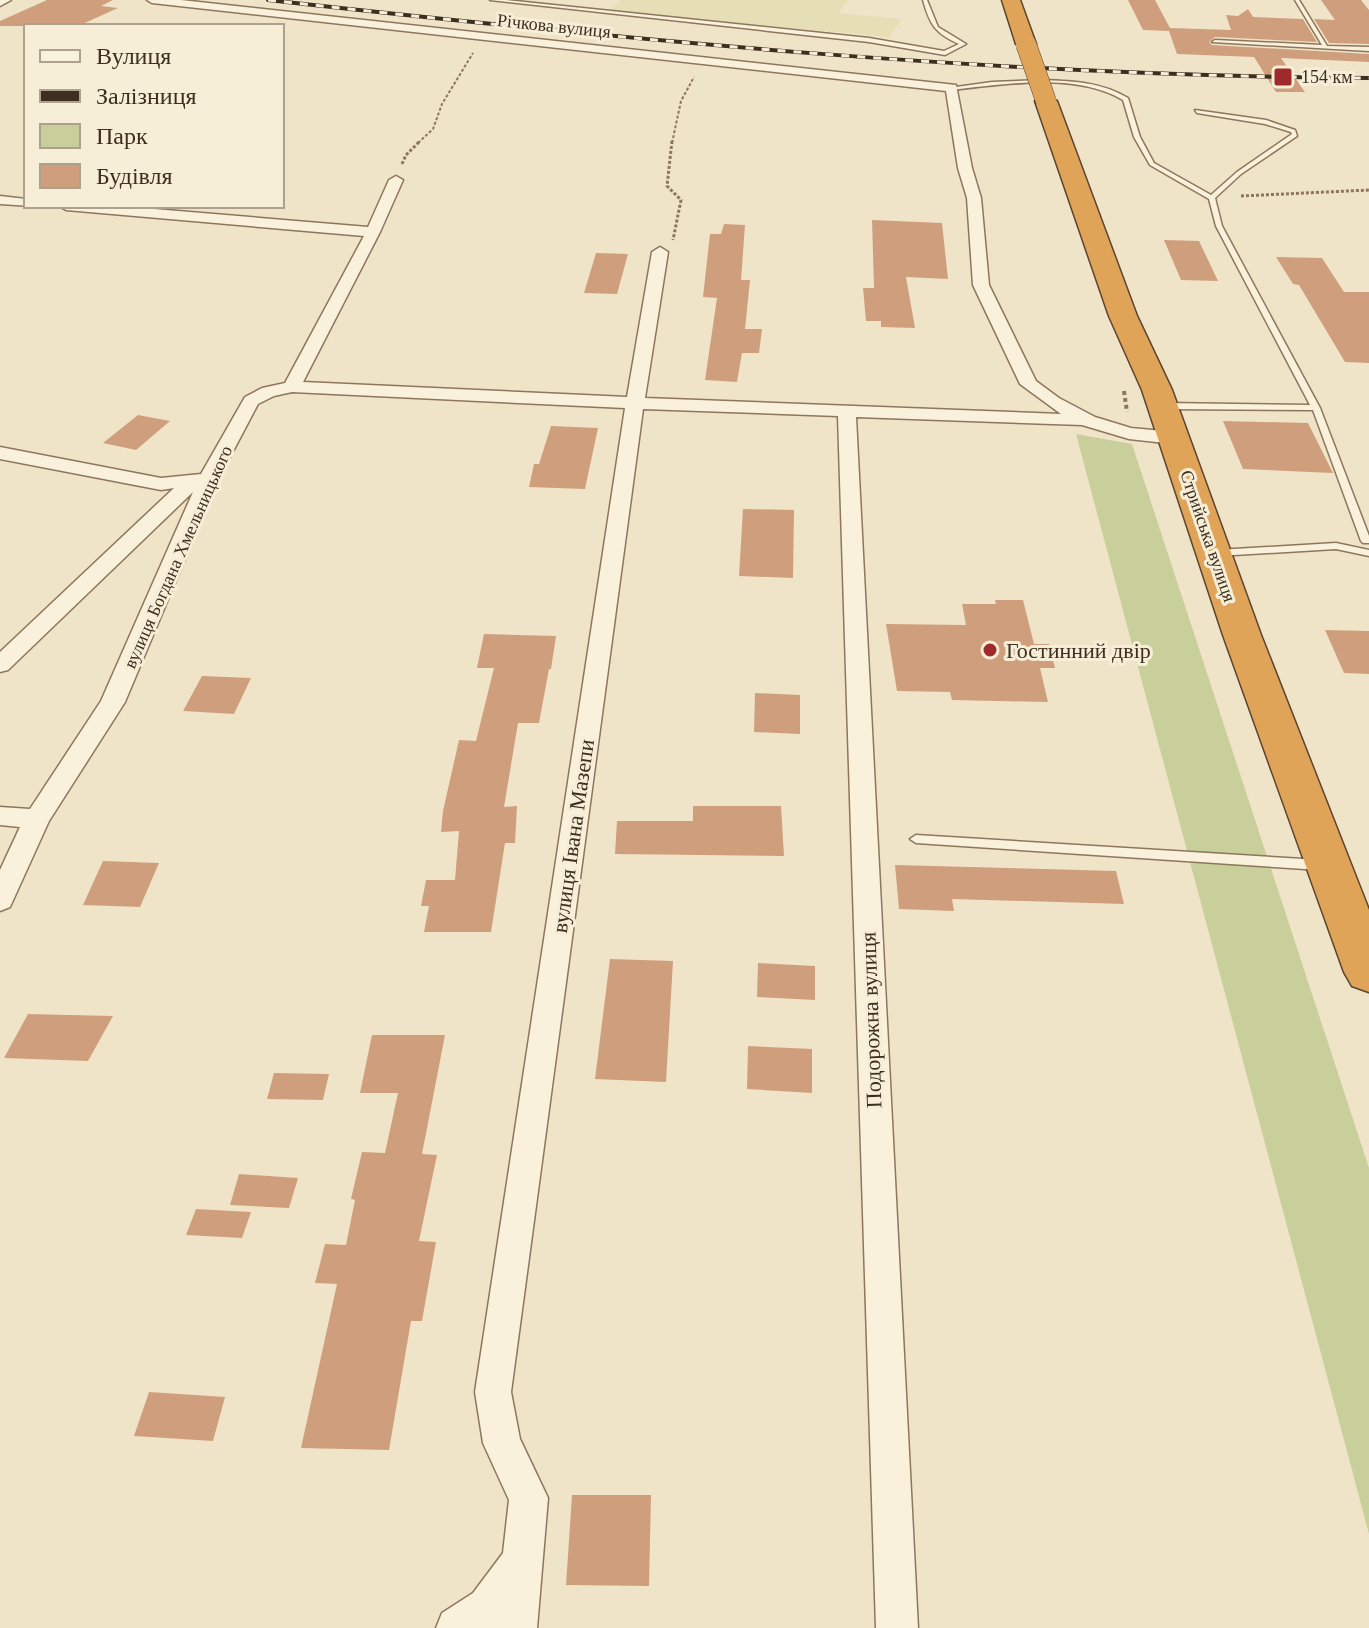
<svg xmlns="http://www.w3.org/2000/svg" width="1369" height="1628" font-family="Georgia,serif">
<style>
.farmland{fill:#e6deb5}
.green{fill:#c9cf9b}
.building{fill:#cf9f7d}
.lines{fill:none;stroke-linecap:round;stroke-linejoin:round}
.lane-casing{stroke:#8d765c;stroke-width:3}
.street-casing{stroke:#8d765c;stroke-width:3}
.highway-casing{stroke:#5b4430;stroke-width:3}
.path-far2{stroke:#8d765c;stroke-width:2;stroke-dasharray:3 2;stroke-linecap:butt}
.path-far1{stroke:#8d765c;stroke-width:3;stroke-dasharray:3 2;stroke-linecap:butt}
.path{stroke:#8d765c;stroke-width:4;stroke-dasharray:4 3;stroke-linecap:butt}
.lane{fill:#faf1dc;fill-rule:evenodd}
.street{fill:#faf1dc;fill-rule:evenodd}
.highway{fill:#e0a458;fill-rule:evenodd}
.rail-casing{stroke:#3d2e20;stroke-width:4}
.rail{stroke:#f7eed8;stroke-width:3;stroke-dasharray:8;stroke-linecap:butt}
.highway-bridge-casing{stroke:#5b4430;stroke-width:21;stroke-linecap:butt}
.highway-bridge{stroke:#e0a458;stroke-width:20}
.poi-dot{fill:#9e2a2b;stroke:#f7eed8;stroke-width:3}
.labels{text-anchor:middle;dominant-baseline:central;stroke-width:6;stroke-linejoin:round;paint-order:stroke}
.far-street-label{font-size:18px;fill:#3d2e20;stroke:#f7eed8}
.far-poi-label{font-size:18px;fill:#3d2e20;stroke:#f7eed8;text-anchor:start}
.poi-label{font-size:22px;fill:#3d2e20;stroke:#f7eed8;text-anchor:start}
.street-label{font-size:22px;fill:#3d2e20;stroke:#f7eed8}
</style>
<rect width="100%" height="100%" fill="#f0e4c8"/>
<path class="farmland" d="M621 0H848L838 13 902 19 889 37 609 11Z"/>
<path class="green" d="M1076 434 1132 444 1369 1168V1534Z"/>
<path class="building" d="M47 0H113L101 6 118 8 78 26H0V21Z
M1128 0H1155L1170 28 1231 30 1226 15 1238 16 1248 9 1253 17 1303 19 1317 42 1215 37 1209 42 1212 45 1369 54V62L1281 58 1305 92H1276L1254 57 1177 54 1169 31 1143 30Z
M1321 0H1361L1369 10V44L1329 43 1314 19 1335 20Z
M872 220 942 223 948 279 906 277 915 328 881 327V321H866L863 288H874Z
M724 224 745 225 741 280H750L745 329H762L759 353H742L737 382 705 380 717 298 703 297 710 234H721Z
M1164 240 1199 241 1218 281 1181 280Z
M596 253 628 254 617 294 584 293Z
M1276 257 1322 258 1344 292H1369V363L1345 362 1299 285 1293 284Z
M138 415 170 421 136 450 103 443Z
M1223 421 1308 423 1333 473 1243 469Z
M551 426 598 428 585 489 529 487 534 464H539Z
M743 509 794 510 793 578 739 576Z
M995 600H1023L1034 644H1049L1055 668H1040L1048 702 952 700 950 692 897 691 886 624 966 625 962 604H996Z
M1325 630 1369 631V674L1344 673Z
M484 634 556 636 551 669H549L539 723H518L504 807 517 806 515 843H505L491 932H424L429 906H421L426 880H455L459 831 441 832 443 811 459 740 476 741 494 668H477Z
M202 676 251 678 234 714 183 711Z
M755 693 800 695V734L754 732Z
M693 806H781L784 856 615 854 617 821H693Z
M103 861 159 863 140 907 83 905Z
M895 865 1116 871 1124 904 952 899 954 911 899 909Z
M610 959 673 961 666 1082 595 1079Z
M758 963 815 966V1000L757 997Z
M28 1014 113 1016 88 1061 4 1058Z
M372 1035H445L422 1154 437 1155 419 1241 436 1242 422 1321H411L389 1450 301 1448 337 1284 315 1283 325 1244 346 1245 355 1200 351 1199 362 1152 385 1153 398 1093H360Z
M748 1046 812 1049V1093L747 1089Z
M274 1073 329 1074 323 1100 267 1099Z
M239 1174 298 1178 289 1208 230 1205Z
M196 1209 251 1212 242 1238 186 1235Z
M149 1392 225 1397 213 1441 134 1436Z
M572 1495H651L649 1586 566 1585Z"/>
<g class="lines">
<defs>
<path id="lane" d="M490 0H506L869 38 944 51 959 44C935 33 930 25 923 0H927L938 27 966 44 945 55 869 42Z
M1295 0H1299L1327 46 1369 47V51L1212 42 1215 40 1322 45Z
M1042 80C1073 81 1101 82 1128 98L1140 137 1154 163 1211 195 1237 172 1292 134 1291 132 1265 124 1197 113 1195 110 1266 120 1295 130 1297 136 1241 174 1215 198 1222 226 1320 408 1369 536V543H1363L1361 541 1313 410 1164 409 1160 406 1164 403 1310 405 1216 226 1209 199 1150 165 1134 137 1123 100C1076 72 1005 84 952 90L949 88 992 82Z
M1336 543 1369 550V556L1336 549 1217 556 1212 553 1217 550Z
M916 835 1320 860 1324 862 1326 865 1324 868 1320 870 916 843 910 839Z"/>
<path id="street" d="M0 0H11L0 6Z
M147 0H181L956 85 972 168 981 198 989 285 1036 381 1059 398 1095 417 1131 428 1174 432 1183 438 1174 444 1129 439 1082 425 856 417 918 1628H876L838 416 643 409 511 1392 520 1439 548 1498 537 1628H436L442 1613 473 1593 503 1553 509 1500 483 1443 475 1392 625 408 292 392 274 396 258 404 219 478 125 702 49 821 10 907 0 911V870L20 827 0 825V807L30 809 101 701 193 492 8 670 0 672V652L174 488 161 490 0 459V447L161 478 201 474 245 397 262 388 285 383 364 236 66 210 59 206H118L368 227 389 180 396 176 403 180 380 232 303 382 627 397 652 252 660 247 668 252 645 398 1061 414 1020 384 973 285 967 198 958 168 946 91 152 3Z
M0 196 26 199V206H31L0 204Z"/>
<path id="highway" d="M1002 0H1020L1036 44 1033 48 1026 50 1016 44Z
M1046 95 1057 101 1137 316 1172 390 1261 635 1369 910V992L1352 986 1344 972 1223 635 1142 390 1109 316 1035 101Z"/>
</defs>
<use href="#lane" class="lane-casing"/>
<use href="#street" class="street-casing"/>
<use href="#highway" class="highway-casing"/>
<path class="path-far2" d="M418 143 433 129 442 104 473 53
M672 143 681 101 694 77"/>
<path class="path-far1" d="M672 141 667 186 681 200 673 240
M402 164 406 155 420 141
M1241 196 1369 190"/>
<path class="path" d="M1124 391 1127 412"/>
<use href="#lane" class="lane"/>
<use href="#street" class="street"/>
<use href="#highway" class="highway"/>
<defs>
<path id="rail" d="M268 0C635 41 1000 76 1369 78"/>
</defs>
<use href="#rail" class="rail-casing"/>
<use href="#rail" class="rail"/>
<defs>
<path id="highway-bridge" d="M1026 44 1046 101"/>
</defs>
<use href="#highway-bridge" class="highway-bridge-casing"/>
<use href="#highway-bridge" class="highway-bridge"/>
</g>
<g class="poi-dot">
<rect x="1273" y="67" width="20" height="20" rx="4"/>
<circle cx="990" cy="650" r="8"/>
</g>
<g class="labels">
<g class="far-street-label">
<text transform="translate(554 26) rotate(6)">Річкова вулиця</text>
<text transform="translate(1208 536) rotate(71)">Стрийська вулиця</text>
<text transform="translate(178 557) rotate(-66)">вулиця Богдана Хмельницького</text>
</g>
<g class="far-poi-label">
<text x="1301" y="77">154 км</text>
</g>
<g class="poi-label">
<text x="1006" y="650">Гостинний двір</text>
</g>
<g class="street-label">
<text transform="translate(573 836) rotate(-82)">вулиця Івана Мазепи</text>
<text transform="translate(871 1020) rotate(-92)">Подорожна вулиця</text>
</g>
</g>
<rect x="24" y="24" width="260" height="184" fill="#f7eed8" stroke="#ada18e" stroke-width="2"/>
<rect x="40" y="50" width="40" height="12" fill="#faf1dc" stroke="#ada18e" stroke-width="2"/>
<text x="96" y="64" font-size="24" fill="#3d2e20">Вулиця</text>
<rect x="40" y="90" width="40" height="12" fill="#3d2e20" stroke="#ada18e" stroke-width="2"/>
<text x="96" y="104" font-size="24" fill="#3d2e20">Залізниця</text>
<rect x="40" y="124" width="40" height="24" fill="#c9cf9b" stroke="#ada18e" stroke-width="2"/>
<text x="96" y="144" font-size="24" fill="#3d2e20">Парк</text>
<rect x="40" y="164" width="40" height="24" fill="#cf9f7d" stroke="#ada18e" stroke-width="2"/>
<text x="96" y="184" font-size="24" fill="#3d2e20">Будівля</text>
</svg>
